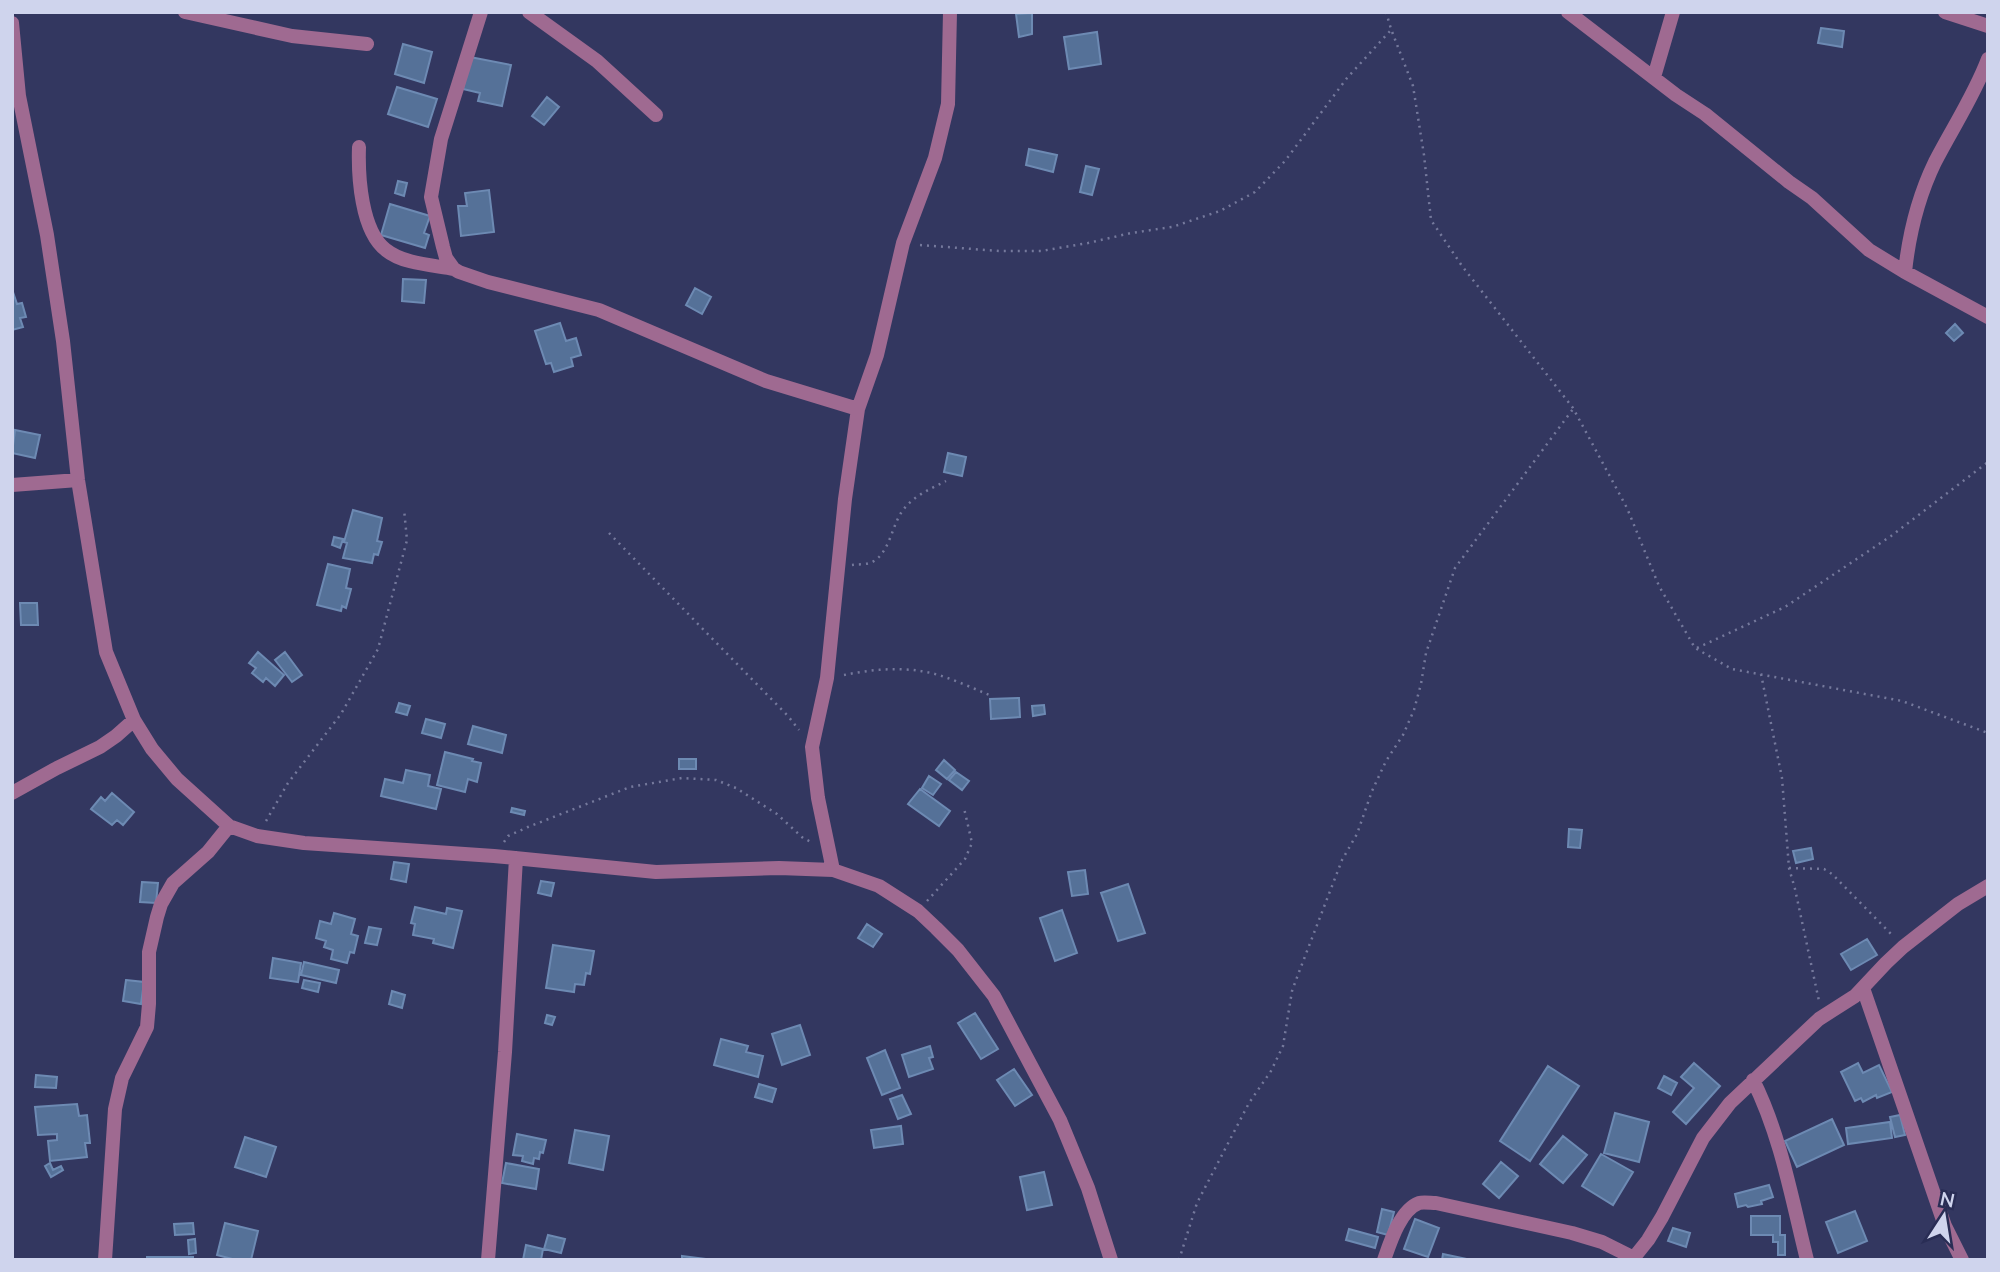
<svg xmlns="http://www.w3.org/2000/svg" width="2000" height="1272" font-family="Mulish,sans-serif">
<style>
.building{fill:#557198;stroke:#6d8ab3;stroke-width:2}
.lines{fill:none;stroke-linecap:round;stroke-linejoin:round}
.path{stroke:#75799c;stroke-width:2.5;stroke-dasharray:2 5;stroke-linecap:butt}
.minor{stroke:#9f6a91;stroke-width:14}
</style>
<rect width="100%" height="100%" fill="#333760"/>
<path class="building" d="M1032 13V34L1019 37 1016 14Z
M1821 28 1844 31 1842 47 1818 43Z
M1097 32 1101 64 1069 69 1064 37Z
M403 44 432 52 424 83 395 74Z
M470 57 511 65 502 106 478 101 480 93 463 89Z
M397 87 437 99 428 127 388 114Z
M547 97 559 107 544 125 532 116Z
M1029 149 1057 155 1053 172 1026 165Z
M1086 166 1099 169 1092 195 1080 192Z
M398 181 407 183 404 196 395 193Z
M489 190 494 232 461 236 458 206H467L465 193Z
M390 204 430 216 424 233 429 235 425 248 381 235Z
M403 279 426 280 424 303 402 301Z
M695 288 711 297 702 314 686 305Z
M12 289 17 304 22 303 26 317 20 318 23 327 12 330Z
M560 323 566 341 576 338 581 355 571 358 573 366 554 372 551 363 546 364 535 331Z
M1955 324 1963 333 1954 341 1946 333Z
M15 430 40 435 35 458 12 453Z
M948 453 966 457 962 476 944 472Z
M353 510 382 518 377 541 382 542 378 555 374 554 372 563 343 558 347 543 344 542Z
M334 537 343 539 340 548 332 545Z
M328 564 350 569 346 588 351 589 346 608 342 606 341 611 317 605Z
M20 603H37L38 625H21Z
M258 652 284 675 275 686 266 678 263 682 252 673 256 668 249 663Z
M285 652 302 675 292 682 275 660Z
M1019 698 1020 717 991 719 990 699Z
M399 703 410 706 407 715 396 712Z
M1044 705 1045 714 1033 716 1032 706Z
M426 719 445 724 441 738 422 733Z
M473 726 506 735 502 753 468 744Z
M445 752 473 759 472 761 481 763 477 782 468 779 465 792 437 785Z
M679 759H696V769H679Z
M944 760 955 770 947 779 936 770Z
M406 770 430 775 428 786 441 789 436 809 381 796 385 779 403 783Z
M956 772 969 781 962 790 949 780Z
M929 776 941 784 933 795 922 788Z
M920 789 950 811 939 826 908 804Z
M112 793 134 812 123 825 117 820 112 825 91 809 101 797 105 801Z
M512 808 525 811 524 815 511 812Z
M1569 829 1582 830 1580 848 1568 847Z
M1811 848 1813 859 1796 863 1793 851Z
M394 862 409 864 406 882 391 879Z
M1085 870 1088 894 1072 896 1068 872Z
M541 881 554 883 551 896 538 893Z
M142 882 158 883 156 903 140 902Z
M1128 884 1145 933 1118 941 1101 893Z
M415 907 446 914 447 908 462 911 453 948 433 943 434 939 413 935 415 924 411 923Z
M1062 910 1077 953 1055 961 1040 918Z
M334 913 355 919 351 934 358 936 354 953 350 952 347 963 331 959 333 950 324 947 326 941 316 938 320 921 331 924Z
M867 924 882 934 873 947 858 938Z
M369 927 381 929 377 945 365 943Z
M1867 939 1877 955 1851 970 1841 954Z
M553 945 594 951 590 974 586 973 584 985 575 984 574 992 546 988Z
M273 958 301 963 298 982 270 978Z
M304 962 339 970 336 983 301 975Z
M126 980 144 982 141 1004 123 1001Z
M304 980 320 983 318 992 302 988Z
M392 991 405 995 402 1008 389 1004Z
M975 1013 998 1049 981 1059 958 1023Z
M547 1015 555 1017 552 1025 545 1023Z
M800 1025 810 1055 782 1065 772 1034Z
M721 1039 748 1046 746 1052 763 1056 758 1077 714 1065Z
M930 1046 933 1057 929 1058 933 1069 909 1077 902 1055Z
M885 1050 900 1088 882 1095 867 1058Z
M1694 1063 1720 1086 1686 1124 1673 1112 1694 1088 1681 1077Z
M1858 1063 1863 1073 1879 1065 1892 1092 1877 1098 1876 1095 1863 1102 1861 1098 1855 1101 1841 1072Z
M1548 1066 1579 1086 1530 1161 1500 1141Z
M1014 1069 1032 1095 1015 1106 997 1080Z
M36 1075 57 1077 56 1088 35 1087Z
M1664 1076 1677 1083 1671 1095 1658 1088Z
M759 1084 776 1089 772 1102 755 1097Z
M902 1095 911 1114 898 1119 890 1099Z
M77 1104 79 1116 87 1115 90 1143H85L87 1157 50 1161 48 1141 57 1140V1134L38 1135 35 1107Z
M1615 1113 1649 1122 1639 1162 1604 1153Z
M1900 1115 1905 1135 1895 1137 1890 1117Z
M1832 1119 1844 1145 1797 1167 1785 1141Z
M1890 1122 1892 1138 1848 1144 1846 1128Z
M901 1126 903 1144 874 1148 871 1130Z
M575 1130 609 1136 603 1170 569 1163Z
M517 1134 546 1140 543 1153 540 1152 539 1159 534 1158 533 1164 522 1161 523 1156 513 1155Z
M1563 1136 1587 1155 1563 1183 1540 1164Z
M245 1137 276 1147 266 1177 235 1167Z
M1601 1154 1633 1172 1613 1205 1582 1186Z
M1501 1162 1518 1176 1499 1198 1483 1184Z
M50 1163 53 1170 61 1166 63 1170 51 1177 45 1166Z
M506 1163 539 1169 536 1189 502 1183Z
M1044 1172 1052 1205 1027 1210 1020 1177Z
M1769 1185 1773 1197 1761 1201 1762 1204 1748 1207 1746 1205 1738 1207 1735 1194Z
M1382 1209 1394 1212 1388 1235 1377 1232Z
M1855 1211 1867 1241 1838 1253 1826 1222Z
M1751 1216H1780V1235H1785V1255H1778V1242H1773V1235H1751Z
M1415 1219 1439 1228 1428 1257 1404 1249Z
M193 1223 194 1234 175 1235 174 1224Z
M225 1223 258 1231 251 1260H236L217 1255Z
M1673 1228 1690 1233 1686 1247 1668 1241Z
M1349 1229 1378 1237 1375 1248 1346 1240Z
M548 1235 565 1239 561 1253 544 1249Z
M195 1239 196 1253 189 1254 188 1240Z
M526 1245 543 1249 541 1260H523Z
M1443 1254 1467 1259V1260H1442Z
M682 1256 705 1259V1260H682Z
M147 1257H193V1260H147Z"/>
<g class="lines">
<path class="path" d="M1386 12 1391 29 1413 86 1424 155 1431 220 1462 266 1573 408 1627 508 1659 586 1695 648 1732 669 1902 701 1988 733
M920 245 999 251H1041L1088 243 1131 233 1172 227 1220 211 1255 192 1285 161 1347 78 1391 30
M609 533 788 716 799 730
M852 565C859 564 868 565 874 561 889 552 892 527 901 513 911 497 930 489 946 481
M1697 648 1785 607 1891 536 1988 462
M1761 674 1782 778 1789 868 1795 889 1819 1001
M844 675C868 670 896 667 920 671 944 674 969 687 992 696
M266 821 288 783 341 714 378 649 407 540 404 509
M504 842 508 836 528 827 630 787 682 778 716 780 736 788 777 814 803 838 811 842
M1789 868 1824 869 1832 874 1894 937
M927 901 965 859 972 843 964 808
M1179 1260 1197 1203 1249 1103 1271 1071 1283 1046 1292 991 1299 972 1342 860 1357 834 1372 791 1386 761 1403 735 1414 710 1421 684 1426 653 1455 568 1573 409"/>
<path class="minor" d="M185 12 292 36 367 44
M481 12 441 139 431 197 443 247 446 258 454 269 459 272 488 282 599 310 766 381 858 409
M529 12 597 61 656 115
M1568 12 1676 95 1705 114 1789 182 1812 198 1869 250 1905 272 1988 317
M1945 12 1988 26
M12 23 19 96 47 235 63 341 78 480 106 652 134 720 152 749 177 779 229 826 257 836 304 843 494 856 656 872 779 868 833 870 879 886 918 911 936 928 958 950 994 996 1060 1120 1088 1188 1111 1260
M1654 77 1673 12
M359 147C358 176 361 231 386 250 403 264 433 265 454 269
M1905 272C1909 234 1918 197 1935 162 1953 127 1974 96 1988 59
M12 485 78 480
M12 793 57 768 100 747 116 736 134 720
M833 870 818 798 812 747 827 678 845 499 858 409 877 355 903 243 935 158 948 104 950 12
M1863 988 1945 1226 1962 1260
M1753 1080C1781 1136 1792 1200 1807 1260
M105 1260 115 1109 122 1078 147 1027 149 1004V952L157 917 161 904 173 883 208 852 229 826
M488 1260 505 1052 516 858
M1384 1260C1390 1243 1400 1210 1419 1203 1423 1202 1431 1203 1436 1203L1572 1233 1602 1242 1634 1258
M1632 1260 1648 1240 1662 1217 1703 1138 1730 1103 1819 1019 1855 996 1886 963 1903 947 1958 904 1988 886"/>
</g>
<rect width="2000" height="1272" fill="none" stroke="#cfd4ed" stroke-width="28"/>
<g transform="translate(1944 1216) rotate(12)" stroke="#292d55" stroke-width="5" paint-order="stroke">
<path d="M0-5L12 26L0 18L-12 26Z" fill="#cfd4ed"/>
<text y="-10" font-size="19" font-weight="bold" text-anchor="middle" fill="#cfd4ed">N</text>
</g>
</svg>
